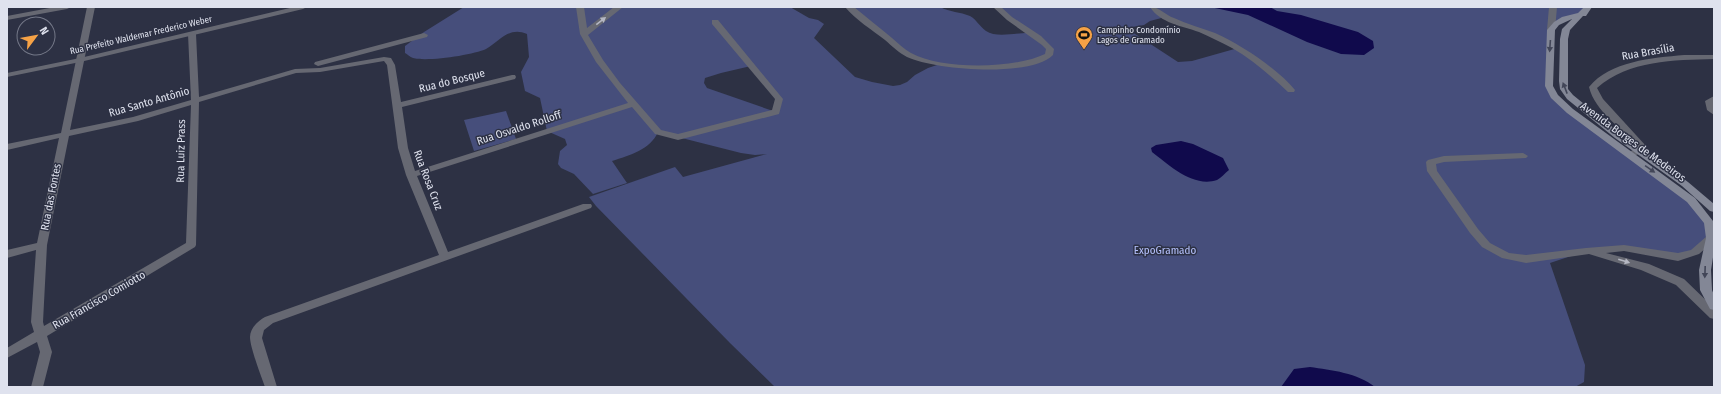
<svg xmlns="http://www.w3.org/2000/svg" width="1721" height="394" font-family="'Fira Sans Condensed',sans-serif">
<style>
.green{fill:#464e7b;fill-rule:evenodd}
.water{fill:#100a4c}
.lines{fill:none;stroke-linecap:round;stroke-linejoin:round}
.minor{fill:#666872;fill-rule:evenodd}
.tertiary{fill:#666872;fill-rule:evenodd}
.secondary{fill:#838796;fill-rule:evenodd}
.oneway{fill:#b5b7c3}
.oneway2{fill:#424658}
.labels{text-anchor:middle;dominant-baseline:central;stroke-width:3;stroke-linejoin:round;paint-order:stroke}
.far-poi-label{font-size:9px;fill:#dfe2ee;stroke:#2d3144;text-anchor:start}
.far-street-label{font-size:9px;fill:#dfe2ee;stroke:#2d3144}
.street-label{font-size:11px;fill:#dfe2ee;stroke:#2d3144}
.park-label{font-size:11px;fill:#b5c1fd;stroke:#2d3144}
</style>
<rect width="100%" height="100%" fill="#2d3144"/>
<path class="green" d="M464 7H790L809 18 818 20 824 24 814 38 855 77 872 82 893 86 900 85 907 82 915 75 928 68 937 65 908 55 849 7H940C950 12 960 12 970 16 977 20 979 26 986 31 996 38 1015 33 1028 33L997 7H1588L1586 10 1557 23 1552 19 1549 86 1554 96 1700 210 1711 238 1687 255 1636 249 1586 251 1550 263 1585 365 1584 382 1575 387H775L730 343 596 206 589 197 675 167 683 177 767 154 755 155 741 153 658 132C650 150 630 155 612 161L627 183 593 194 574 174 561 168 558 164 560 151 567 145 565 139 547 131 540 98 525 91 521 72 529 57 527 34C509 26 500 41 486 49 473 55 427 62 413 58 410 57 407 54 405 53V46L424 32ZM1165 17 1238 48 1192 61 1178 62 1129 30 1132 27 1144 25 1150 21ZM751 66 779 99 776 112 707 88 704 83 705 78 721 73Z
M506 111 516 139 474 151 464 120Z"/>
<path class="water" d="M1210 7H1270L1277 11 1301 15 1358 32 1373 41 1374 48 1364 55 1341 54 1307 42 1248 15Z
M1181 141 1193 144 1223 158 1229 170C1225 173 1221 178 1217 180 1193 188 1169 165 1152 152L1151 148 1156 145Z
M1310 367C1331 370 1358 373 1375 387H1281L1294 369Z"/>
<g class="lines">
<path class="minor" d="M55 7H71L67 9 7 20V16Z
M87 7H95L70 130 133 117 191 100 188 34 192 32 196 34 199 97 295 69 320 68 384 57 391 58 395 65 401 102 512 75H515L516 77 515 79 402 107 408 148 415 171 628 103 596 62 580 34 576 7H584L587 28 614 7H623L588 35 603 60 620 83 661 130 678 134 772 110 775 99 712 24V20H718L783 99 779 114 678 140 655 134 632 107 417 176 448 252 583 204H591L592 206 591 208 273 323 264 330 262 338 277 387H265C261 376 250 347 250 337 250 328 258 321 265 317L439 255 406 175 398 148 387 65 384 61 320 72 296 73 199 102 196 245 195 247 47 336 52 352 43 387H31L40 352 37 342 7 358V348L34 332 31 322 36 250 7 258V250L37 243 59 138 7 150V144L61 133ZM191 105 186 243 44 326 43 322 47 245 69 136 138 121Z
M845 7H854C866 17 879 27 892 38 898 43 904 49 911 53 942 70 1014 69 1045 54L1046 49 1042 45 1007 20 993 7H1001L1012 17 1041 36 1054 49 1053 55C1030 78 935 70 907 57 899 53 892 46 885 40 872 30 856 20 845 7Z
M1150 7C1160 7 1165 15 1174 18 1187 24 1202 28 1215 33 1240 44 1278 69 1295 90L1294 92H1288C1271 76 1253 60 1232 48 1221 42 1210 37 1199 32 1182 26 1160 23 1150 7Z
M1549 7H1557L1555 30 1551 32 1547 30Z
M424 33 428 35 427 37 318 66 314 64 315 62Z
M1684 55H1714V59C1674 60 1629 60 1597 88L1603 99 1646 146 1642 153 1630 157 1627 156 1625 154 1635 149 1636 146C1622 127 1595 112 1589 87 1610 61 1652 58 1684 55Z
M1523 153 1528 156 1526 158 1444 162 1436 164 1437 171 1478 229 1490 243 1509 253 1526 255 1586 248 1624 245 1678 253 1691 250 1707 236 1714 235V241L1699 254 1678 261 1624 251 1606 253 1649 264 1684 279 1714 308V319L1710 318 1676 285 1641 270 1589 254 1526 263 1502 258 1482 247 1470 233 1427 171 1426 162 1428 160 1444 156Z"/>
<path class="tertiary" d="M294 7H307L303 9 80 62 7 77V73L80 58Z
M1714 96V115L1707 110 1705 101Z"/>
<path class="secondary" d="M1584 7H1592L1586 16H1583L1570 30 1568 39V89L1573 95 1621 134 1688 182 1714 204V212L1710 211 1682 186 1615 138 1567 99 1560 89 1559 81 1560 39 1562 29 1572 19 1559 25 1555 30 1553 86 1558 95 1573 109 1695 198 1713 221 1714 223V251L1711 270 1712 290 1714 295V310L1710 309 1700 290 1699 270 1706 238 1704 223 1687 202 1567 113 1551 98 1545 86 1547 30 1554 22 1562 17 1578 13Z"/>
</g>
<defs><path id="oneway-solid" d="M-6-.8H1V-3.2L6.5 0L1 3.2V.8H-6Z"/></defs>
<g class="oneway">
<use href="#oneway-solid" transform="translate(601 21) rotate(-38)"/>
<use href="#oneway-solid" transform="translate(1624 261) rotate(17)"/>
</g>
<g class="oneway2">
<use href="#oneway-solid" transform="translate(1550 46) rotate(94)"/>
<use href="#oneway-solid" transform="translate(1565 88) rotate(-111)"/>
<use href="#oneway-solid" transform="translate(1650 169) rotate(35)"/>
<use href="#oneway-solid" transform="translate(1705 272) rotate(92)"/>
</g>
<defs>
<symbol id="stadium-pin" viewBox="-11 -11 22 30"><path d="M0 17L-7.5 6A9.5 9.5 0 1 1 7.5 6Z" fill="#f6a246" stroke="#2d3144"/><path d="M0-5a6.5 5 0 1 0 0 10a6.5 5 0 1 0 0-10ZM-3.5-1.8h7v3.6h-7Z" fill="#111"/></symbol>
</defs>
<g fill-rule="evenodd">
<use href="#stadium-pin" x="1074" y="25" width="20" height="27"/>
</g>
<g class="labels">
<g class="far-poi-label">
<text x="1097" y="30">Campinho Condomínio<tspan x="1097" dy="10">Lagos de Gramado</tspan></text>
</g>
<g class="far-street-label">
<text transform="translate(141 35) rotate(-13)">Rua Prefeito Waldemar Frederico Weber</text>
</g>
<g class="street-label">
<text transform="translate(1648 52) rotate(-10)">Rua Brasília</text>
<text transform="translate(452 81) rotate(-14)">Rua do Bosque</text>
<text transform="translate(149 102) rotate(-16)">Rua Santo Antônio</text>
<text transform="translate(519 128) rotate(-18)">Rua Osvaldo Rolloff</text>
<text transform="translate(1633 142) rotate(36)">Avenida Borges de Medeiros</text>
<text transform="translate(181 151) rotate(-89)">Rua Luiz Prass</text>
<text transform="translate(428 180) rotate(69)">Rua Rosa Cruz</text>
<text transform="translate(51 197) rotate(-79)">Rua das Fontes</text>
<text transform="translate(99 300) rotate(-30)">Rua Francisco Comiotto</text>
</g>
<g class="park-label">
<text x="1165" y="250">ExpoGramado</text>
</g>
</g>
<rect width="1721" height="394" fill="none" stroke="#dfe2ee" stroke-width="16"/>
<g transform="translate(36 36) rotate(58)"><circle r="19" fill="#2d3144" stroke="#747888"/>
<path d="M0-3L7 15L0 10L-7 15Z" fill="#f6a246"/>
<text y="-6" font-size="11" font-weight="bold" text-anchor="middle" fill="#dfe2ee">N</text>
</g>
</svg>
